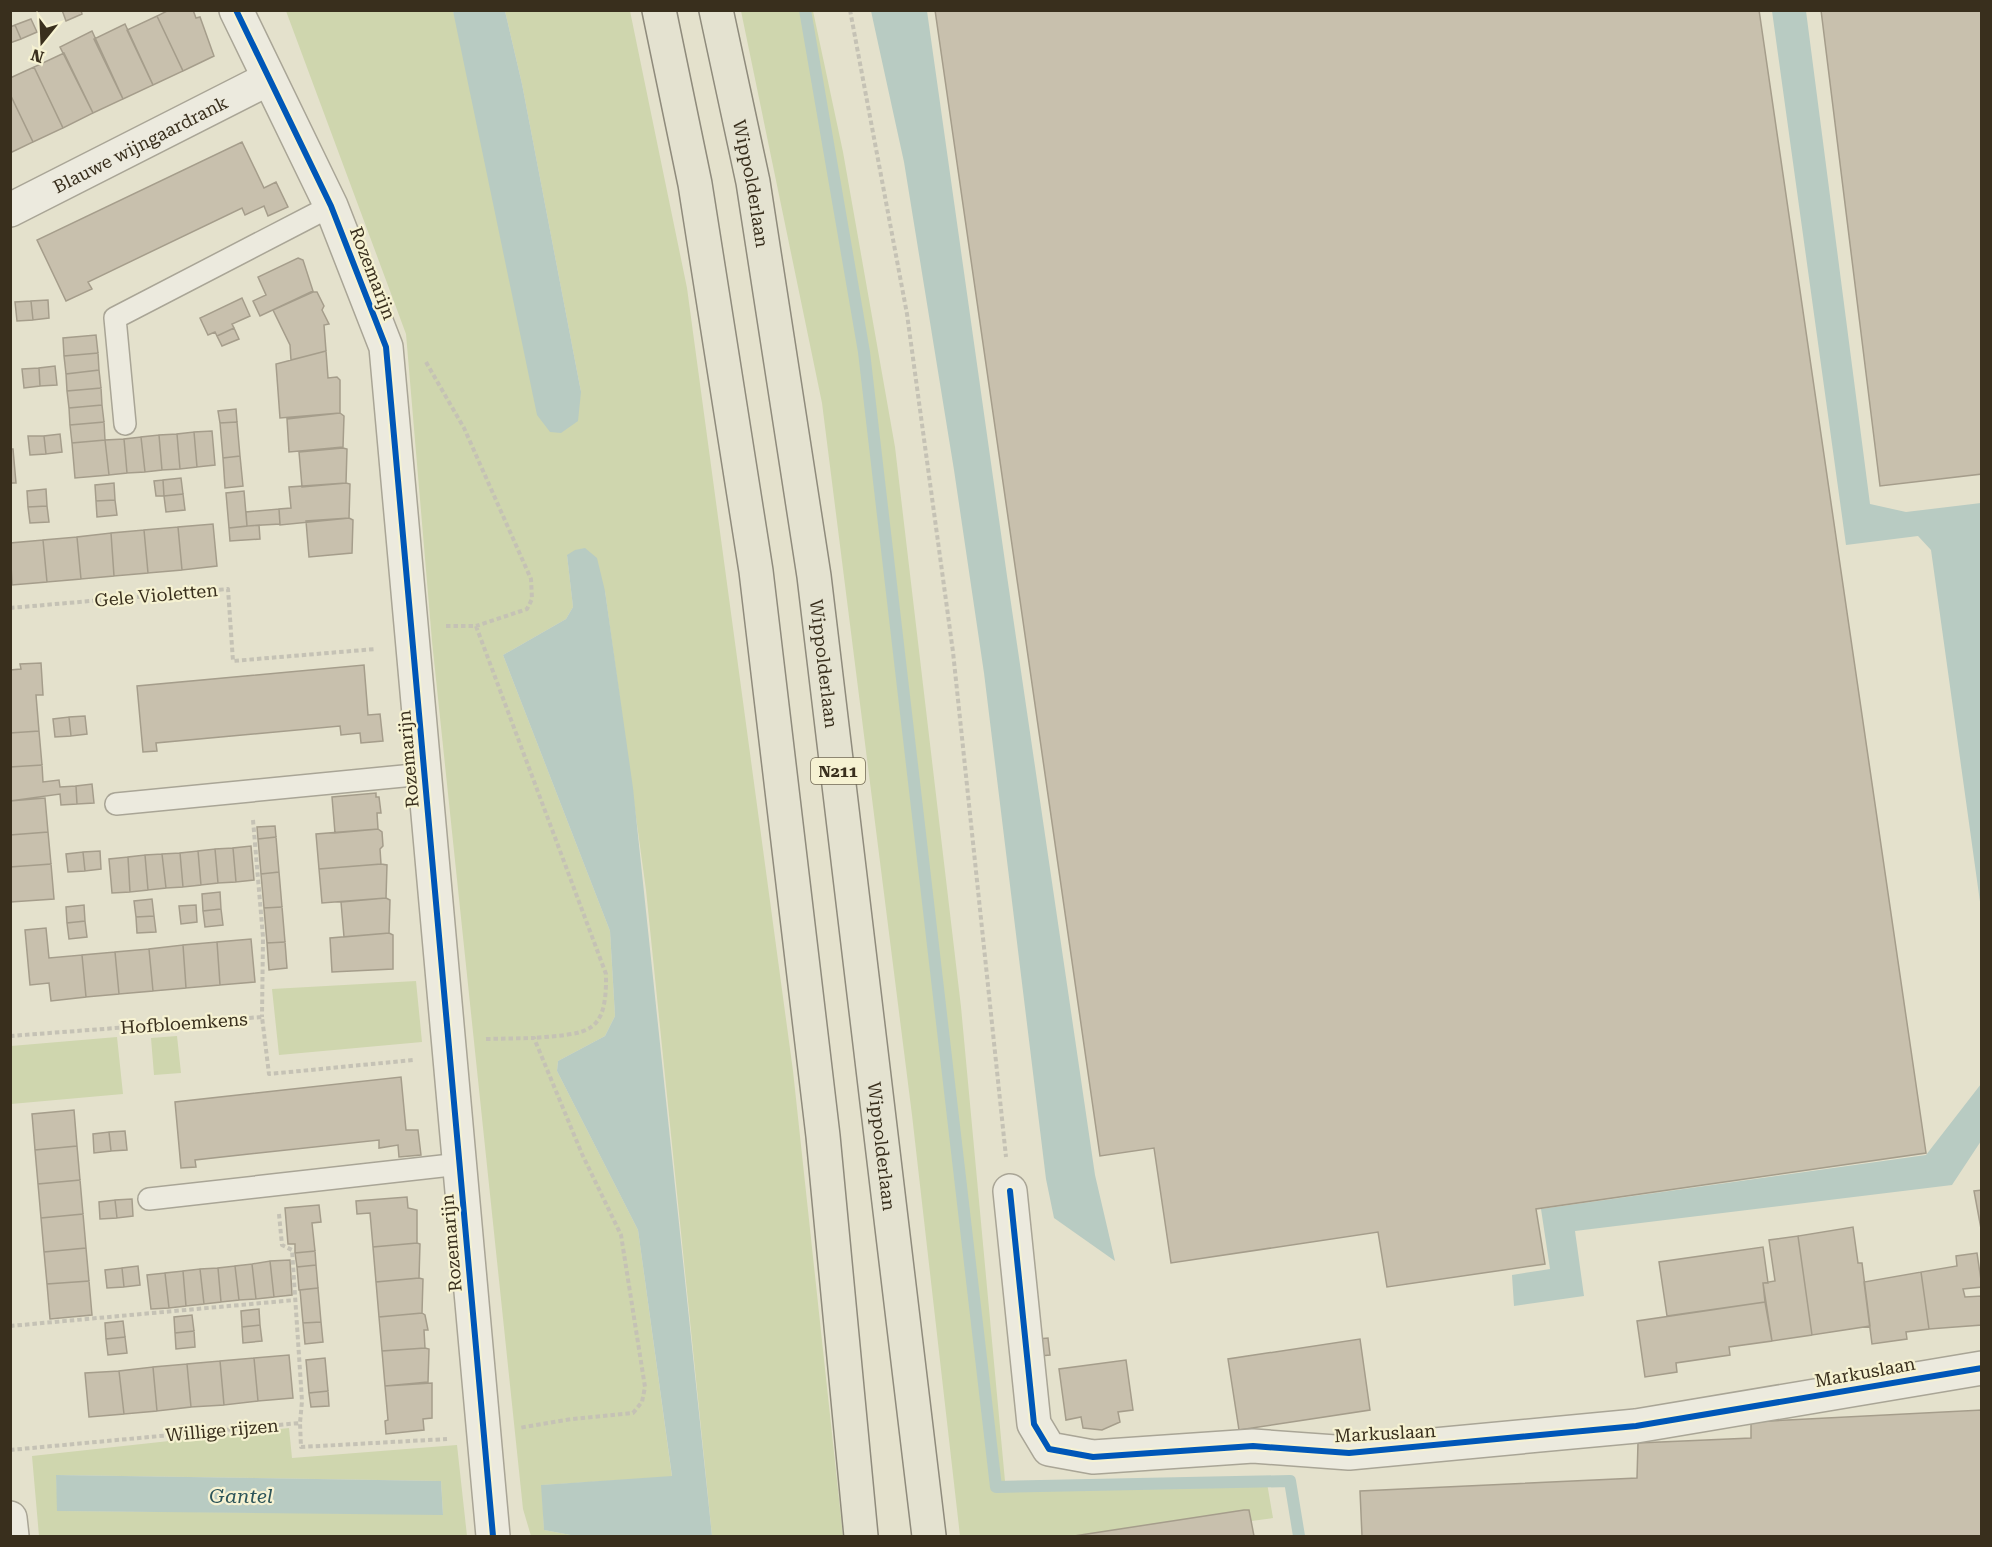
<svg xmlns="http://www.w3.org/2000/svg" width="1992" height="1547" font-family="'Roboto Serif',serif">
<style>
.green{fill:#cfd6ae;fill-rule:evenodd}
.water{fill:#b8cbc2}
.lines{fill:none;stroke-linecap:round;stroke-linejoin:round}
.stream{stroke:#b8cbc2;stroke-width:12}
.building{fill:#c8c0ad;stroke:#a59d8b;stroke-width:1.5}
.lane-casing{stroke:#a9a596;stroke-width:24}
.street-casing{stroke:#a9a596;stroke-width:36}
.primary-casing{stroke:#8f8b7c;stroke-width:36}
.path{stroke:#c5c2b5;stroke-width:4;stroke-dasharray:4.5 3;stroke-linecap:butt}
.lane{stroke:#eceade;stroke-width:21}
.street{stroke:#eceade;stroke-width:33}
.primary{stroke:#e4e2d0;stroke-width:33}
.cycleway-casing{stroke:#f6f2d2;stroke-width:10}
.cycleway{stroke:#0057b8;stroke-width:6}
.labels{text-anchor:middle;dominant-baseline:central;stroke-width:4.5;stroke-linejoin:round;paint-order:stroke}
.shield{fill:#f6f2d2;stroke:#726a53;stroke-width:1.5}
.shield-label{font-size:16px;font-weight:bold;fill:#392f1d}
.street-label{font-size:18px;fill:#392f1d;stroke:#f6f2d2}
.water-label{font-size:20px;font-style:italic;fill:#2c5459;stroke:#f6f2d2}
</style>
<rect width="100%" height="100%" fill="#e4e1cc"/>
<path class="green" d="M286 11H453L581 392 522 84 505 11H630L687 288 793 1071 843 1536H712L646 890 605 591 567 555 573 607 566 619 503 655 610 931 615 1016 605 1036 558 1061 557 1071 638 1230 672 1477 542 1485 544 1530 576 1536H531L523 1509 432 641 406 334Z
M741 11H813L843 152 895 447 961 1007 1005 1481 1267 1483 1273 1518 1141 1536H960L912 1115 822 403Z
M416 981 422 1042 279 1055 272 989Z
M177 1036 181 1073 154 1075 151 1038Z
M117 1037 123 1094 11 1104V1046Z
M289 1428 292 1458 457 1445 467 1536H39L32 1456ZM56 1475 441 1481 443 1514 58 1511Z"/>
<path class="water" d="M453 11H505L522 84 581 392 578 421 561 433 550 432 537 415Z
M871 11H927L1007 576 1095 1175 1115 1261 1054 1218 1046 1179 984 673 954 470 904 162Z
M1772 11H1806L1870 504 1906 512 1981 503V909L1931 550 1918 536 1846 545Z
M585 548 597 558 605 591 633 788 712 1536H576L544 1530 541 1485 672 1476 638 1230 557 1071 558 1061 605 1036 615 1016 610 931 503 655 566 619 573 607 567 555 575 550Z
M1981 1084V1141L1952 1185 1575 1231 1584 1296 1514 1306 1512 1275 1550 1269 1541 1209 1926 1155Z
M56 1475 441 1481 443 1515 57 1511Z"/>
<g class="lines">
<path class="stream" d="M805 10 864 352 996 1487 1290 1481 1299 1536"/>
</g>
<path class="building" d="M62 10H81L82 14 66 21Z
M169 10H193L196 18 200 17 214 56 183 71 157 16Z
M935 10H1759L1926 1153 1536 1209 1545 1264 1387 1287 1378 1232 1171 1263 1154 1148 1100 1156Z
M1821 10H1982V474L1880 486Z
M157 16 183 71 153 85 127 30Z
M31 19 37 32 21 39 15 25Z
M125 24 153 85 123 99 94 39Z
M15 25 21 39 10 43V27Z
M92 31 123 99 93 113 60 47Z
M64 53 93 113 63 128 34 67Z
M34 67 63 128 33 142 10 94V78Z
M10 94 33 142 10 153Z
M242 142 264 188 276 182 288 207 268 216 264 206 245 215 242 208 88 282 92 289 66 301 37 240Z
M298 258 303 260 313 291 260 316 253 301 266 295 258 277Z
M313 292H317L324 306 322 310 329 324 324 325 326 351 291 360 290 345 273 310Z
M242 298 250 316 232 324 234 328 217 336 215 332 208 335 200 318Z
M48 300 49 318 33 320 31 301Z
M31 301 33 320 17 321 15 302Z
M234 328 239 339 222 346 217 336Z
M96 335 98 353 64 356 63 338Z
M326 351 328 378 337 377 340 380V413L280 418 276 364Z
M98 353 99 370 66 374 64 356Z
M55 366 57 385 40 386 39 368Z
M39 368 40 386 24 388 22 369Z
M99 370 101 388 67 391 66 374Z
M101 388 102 405 69 408 67 391Z
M102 405 104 422 70 425 69 408Z
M236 409 237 422 220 423 218 411Z
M340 413 344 416 343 447 289 452 287 419Z
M104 422 105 440 72 443 70 425Z
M237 422 240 456 223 458 220 423Z
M212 431 215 465 197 467 194 432Z
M194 432 197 467 180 469 177 434Z
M60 434 62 452 46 454 44 436Z
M177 434 180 469 162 470 159 435Z
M159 435 162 470 145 472 141 437Z
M28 436H44L46 454 30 455Z
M141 437 145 472 127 473 124 439Z
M124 439 127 473 109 475 105 440Z
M105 440 109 475 75 478 72 443Z
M343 448 347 449 346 483 302 487 299 452Z
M10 449H13L16 483H10Z
M240 456 243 486 225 488 223 458Z
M181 478 183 494 164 496 163 480Z
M163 480 164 496H156L154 481Z
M114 483 115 500 96 501 95 485Z
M346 483 350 484 349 518 280 525 279 509 291 508 289 487Z
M46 489 47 506 28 507 27 491Z
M244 491 247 526 229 528 226 493Z
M183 494 185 510 166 512 164 496Z
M115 500 117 515 97 517 96 501Z
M47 506 49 522 30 523 28 507Z
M279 509 280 524 247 526 246 512Z
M349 518 353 520 352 553 309 557 306 521Z
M213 524 217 566 182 570 178 527Z
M259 525 260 539 230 541 229 528Z
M178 527 182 570 148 573 144 530Z
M144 530 148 573 114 576 111 533Z
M111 533 114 576 81 579 77 537Z
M77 537 81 579 47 582 43 540Z
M43 540 47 582 12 585 10 543Z
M41 663 43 695H36L39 731 10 733V670L21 669 20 664Z
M364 665 368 715 380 714 383 741 361 743 360 733 341 735 340 726 156 743 157 751 143 752 137 686Z
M85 716 87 734 71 736 69 717Z
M69 717 71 736 55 737 53 719Z
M39 731 42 765 10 767V733Z
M42 765 43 782 59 780 60 787 76 786 77 804 61 805 60 794 10 801V767Z
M92 784 94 803 77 804 76 786Z
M376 793V797H379L381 813H377L378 829 335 833 332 797Z
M45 798 48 832 10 835V801Z
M275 826 276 837 258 839 257 827Z
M378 829 382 832 383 846 380 849 381 864 319 869 316 834Z
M48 832 51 864 10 867V835Z
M276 837 279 872 261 874 258 839Z
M251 846 254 880 236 882 233 848Z
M233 848 236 882 218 883 215 849Z
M215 849 218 883 201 885 198 851Z
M100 851 101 869 85 871 83 852Z
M198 851 201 885 183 887 180 853Z
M83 852 85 871 68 872 66 854Z
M180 853 183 887 166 888 162 854Z
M162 854 166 888 148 890 145 855Z
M145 855 148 890 130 892 128 857Z
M128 857 130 892 112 893 109 859Z
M51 864 54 899 11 902 10 867Z
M381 864 387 865 386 898 322 903 319 869Z
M279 872 282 907 264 908 261 874Z
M220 892 221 909 203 911 202 894Z
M386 898 390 900 389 933 344 937 341 902Z
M152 899 154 916 136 917 134 901Z
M84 905 85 921 67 923 66 907Z
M196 905 197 922 181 924 179 906Z
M282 907 285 942 267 943 264 908Z
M221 909 223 925 205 927 203 911Z
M154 916 156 932 137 933 136 917Z
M85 921 87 937 69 939 67 923Z
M46 928 49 958 82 955 86 997 51 1001 49 983 30 985 25 930Z
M389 933 393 935V969L332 972 330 938Z
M251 939 255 982 220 985 217 942Z
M217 942 220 985 186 988 183 945Z
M285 942 287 968 269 970 267 943Z
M183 945 186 988 153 991 149 949Z
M149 949 153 991 119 994 115 952Z
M115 952 119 994 86 997 82 955Z
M401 1077 406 1130H418L421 1155 399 1157 398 1145 379 1148V1140L195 1160 196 1167 181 1168 175 1102Z
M74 1110 77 1146 35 1150 32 1114Z
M125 1131 127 1150 111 1151 109 1132Z
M109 1132 111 1151 94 1153 93 1134Z
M77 1146 80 1180 38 1184 35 1150Z
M80 1180 83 1214 41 1218 38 1184Z
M1982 1190V1234L1974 1191Z
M407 1197 408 1208 417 1210V1243L373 1247 370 1213 357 1214 356 1201Z
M132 1199 133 1216 117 1218 115 1200Z
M115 1200 117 1218 100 1219 99 1202Z
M319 1205 321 1222 312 1223 315 1251 295 1253V1244H288L285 1208Z
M83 1214 86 1248 44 1252 41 1218Z
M1853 1227 1858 1263H1862L1870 1326 1812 1335 1798 1236Z
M1798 1236 1812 1335 1772 1341 1763 1283 1775 1281 1769 1240Z
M417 1243 420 1244 419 1278 376 1282 373 1247Z
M1763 1247 1768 1283H1763L1765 1302 1667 1316 1659 1262Z
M86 1248 89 1281 47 1284 44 1252Z
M315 1251 316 1265 297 1267 295 1253Z
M1977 1253 1982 1287 1963 1289 1965 1297 1982 1296V1325L1929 1329 1921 1272 1957 1266 1956 1256Z
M290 1260 292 1295 274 1297 270 1261Z
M270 1261 274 1297 256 1299 252 1264Z
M252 1264 256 1299 239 1300 235 1266Z
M316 1265 318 1288 299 1290 297 1267Z
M138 1266 140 1285 124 1287 122 1268Z
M235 1266 239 1300 221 1302 218 1268Z
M122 1268 124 1287 107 1288 105 1270Z
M218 1268 221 1302 204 1304 200 1269Z
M200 1269 204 1304 186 1306 183 1271Z
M183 1271 186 1306 169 1308 165 1273Z
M1921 1272 1929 1329 1906 1332 1907 1339 1872 1344 1864 1282Z
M165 1273 169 1308 151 1309 147 1275Z
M419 1278 423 1279 422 1313 379 1317 376 1282Z
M89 1281 92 1315 50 1319 47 1284Z
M318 1288 321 1322 303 1323 300 1290Z
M1765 1302 1772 1341 1729 1347 1730 1355 1676 1363 1677 1372 1645 1377 1637 1321Z
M259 1309 260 1325 242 1327 241 1311Z
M422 1313 425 1315 428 1330H424L425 1348 382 1351 379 1317Z
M192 1315 194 1331 175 1333 174 1317Z
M123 1321 125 1337 106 1339 105 1323Z
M321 1322 323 1342 305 1344 303 1323Z
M260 1325 262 1341 243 1343 242 1327Z
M194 1331 195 1347 176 1349 175 1333Z
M125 1337 127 1353 108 1355 106 1339Z
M1048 1338 1050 1355 1040 1356 1038 1339Z
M1360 1339 1370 1410 1239 1430 1228 1359Z
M425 1348 429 1349 428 1382 385 1386 382 1351Z
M289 1355 293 1398 258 1401 254 1358Z
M254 1358 258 1401 224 1405 220 1361Z
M325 1358 328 1391 309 1393 306 1360Z
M1126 1360 1133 1410 1118 1412 1120 1422 1102 1430 1083 1428 1081 1417 1066 1420 1059 1369Z
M220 1361 224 1405 191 1407 187 1364Z
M187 1364 191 1407 157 1411 153 1367Z
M153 1367 157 1411 124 1414 119 1371Z
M119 1371 124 1414 89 1417 85 1373Z
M432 1383V1418L423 1419 424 1430 386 1434 385 1421 388 1420 385 1386Z
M328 1391 329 1406 311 1407 309 1393Z
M1982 1410V1536H1362L1360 1491 1637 1478 1638 1443 1751 1438V1422Z
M1244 1510H1249L1254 1536H1074Z"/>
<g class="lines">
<defs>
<path id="lane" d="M125 424 115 318 331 206
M116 804 424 774
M149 1199 460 1164"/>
<g id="street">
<path d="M236 10 331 206 386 347 493 1536"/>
<path id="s1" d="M10 210 268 79"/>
<path d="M1010 1191 1034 1424 1049 1449 1093 1457 1253 1446 1349 1453 1636 1426 1982 1368"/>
<path d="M10 1518 12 1536"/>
</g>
<g id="primary">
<path d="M659 10 695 184 756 571 823 1136 861 1536"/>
<path id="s2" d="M716 10 753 182 814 576 929 1536"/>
</g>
</defs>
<use href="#lane" class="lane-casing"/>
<use href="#street" class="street-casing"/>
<use href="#primary" class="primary-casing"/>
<path class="path" d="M850 10 907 314 953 652 1006 1157
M426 362 464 428 531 579 532 599 527 609 476 626
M10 608 228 589 233 661 376 649
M446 626H476L606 974C607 1036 588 1033 534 1038
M253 820 263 937 262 1017
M10 1036 262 1017 269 1074 413 1060
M486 1039 534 1038 582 1154 621 1235 645 1387 642 1402 633 1413 572 1419 519 1428
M279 1214 282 1245 292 1250 302 1401 300 1423
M10 1326 295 1300
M10 1450 300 1423 301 1447 447 1439"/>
<use href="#lane" class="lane"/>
<use href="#street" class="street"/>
<use href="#primary" class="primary"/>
<defs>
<path id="cycleway" d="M236 10 331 206 386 347 493 1536
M1010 1191 1034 1424 1049 1449 1093 1457 1253 1446 1349 1453 1636 1426 1982 1368"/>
</defs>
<use href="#cycleway" class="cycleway-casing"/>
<use href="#cycleway" class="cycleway"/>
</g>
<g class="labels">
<rect class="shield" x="811" y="758" width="54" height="26" rx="4.5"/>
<g class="shield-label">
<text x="838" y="771">N211</text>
</g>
<g class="street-label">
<text stroke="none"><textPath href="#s1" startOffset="146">Blauwe wijngaardrank</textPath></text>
<text stroke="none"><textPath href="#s2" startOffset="177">Wippolderlaan</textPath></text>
<text transform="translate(373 273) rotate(69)">Rozemarijn</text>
<text transform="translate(156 595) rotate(-5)">Gele Violetten</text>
<text stroke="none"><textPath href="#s2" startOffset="663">Wippolderlaan</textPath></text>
<text transform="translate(408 759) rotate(-95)">Rozemarijn</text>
<text transform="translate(184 1023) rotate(-4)">Hofbloemkens</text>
<text stroke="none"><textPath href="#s2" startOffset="1149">Wippolderlaan</textPath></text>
<text transform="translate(451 1243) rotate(-95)">Rozemarijn</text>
<text transform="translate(1865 1372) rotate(-10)">Markuslaan</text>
<text transform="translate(222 1430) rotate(-5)">Willige rijzen</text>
<text transform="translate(1385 1433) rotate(-3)">Markuslaan</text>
</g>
<g class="water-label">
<text x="241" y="1496">Gantel</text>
</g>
</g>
<rect width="1992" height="1547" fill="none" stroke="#392f1d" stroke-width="24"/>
<g transform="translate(42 42) rotate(198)" stroke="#f6f2d2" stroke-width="4.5" paint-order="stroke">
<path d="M0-4.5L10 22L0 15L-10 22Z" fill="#392f1d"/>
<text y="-9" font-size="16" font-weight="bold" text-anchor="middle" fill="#392f1d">N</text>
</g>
</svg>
